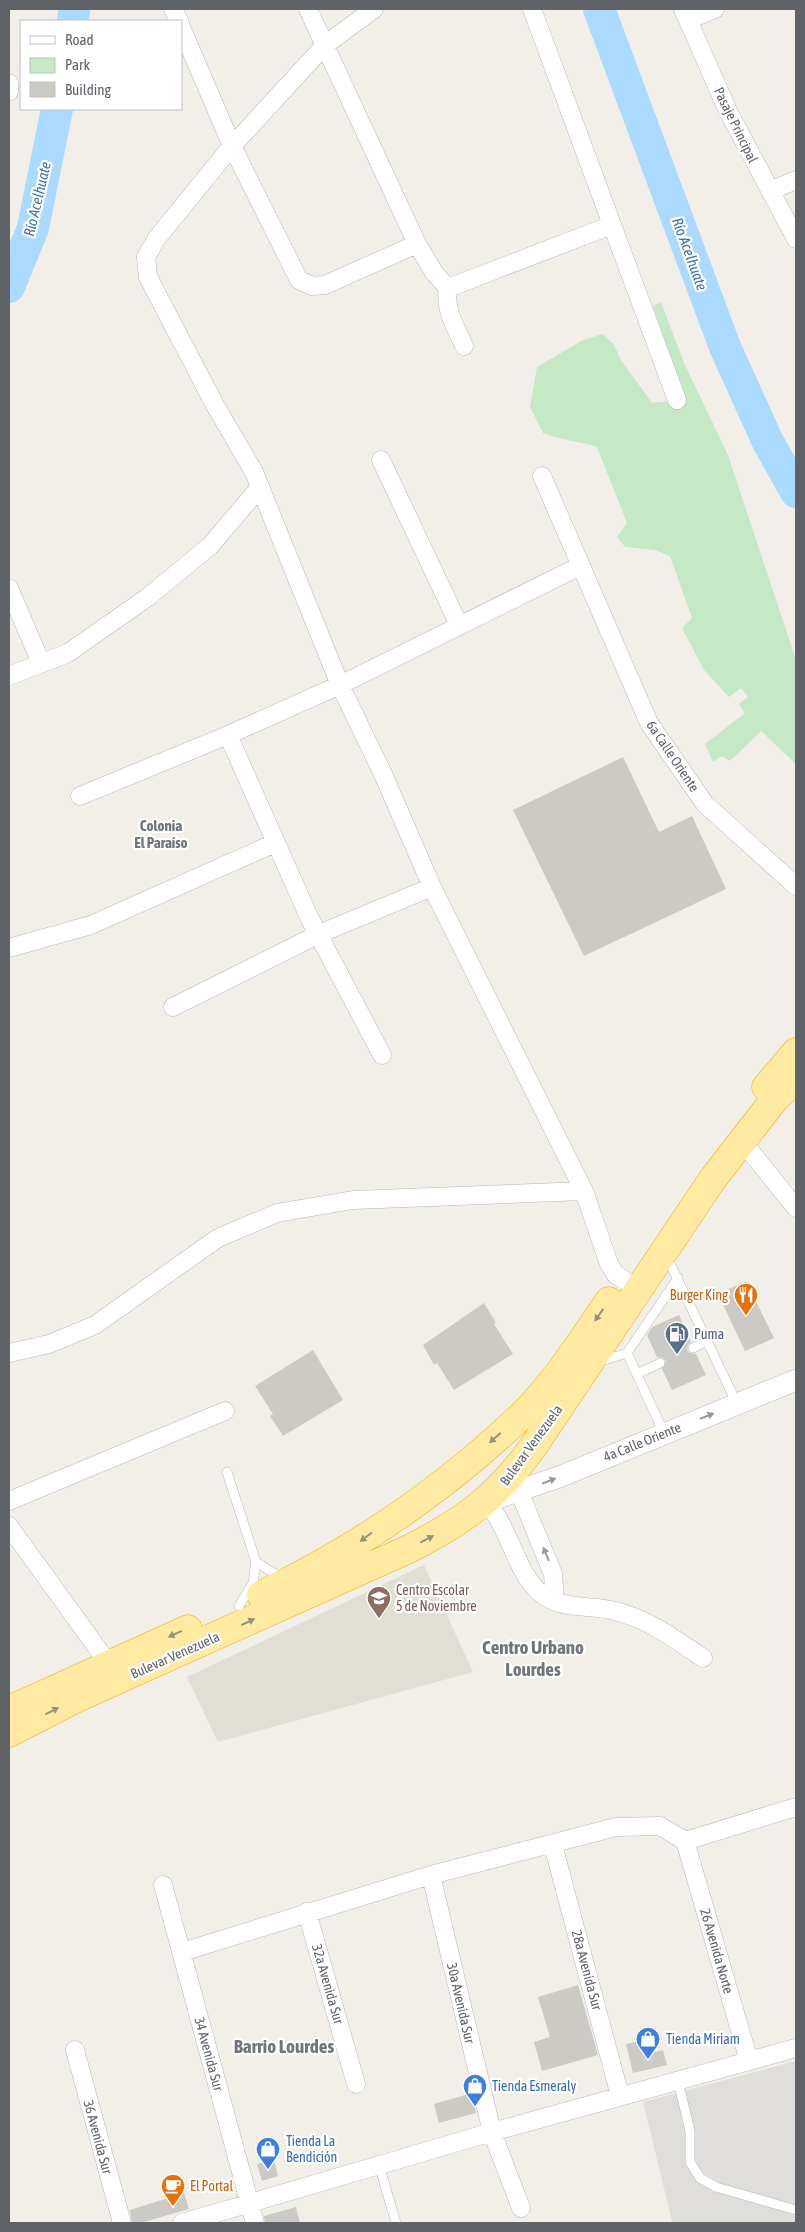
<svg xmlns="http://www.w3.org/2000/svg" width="805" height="2232" font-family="'Asap Condensed',sans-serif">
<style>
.industrial{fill:#e0deda}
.education{fill:#e1ded6}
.green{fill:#c5e8c5}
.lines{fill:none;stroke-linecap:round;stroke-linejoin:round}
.river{stroke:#aadaff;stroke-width:32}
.building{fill:#cccac5}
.service-casing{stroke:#b5b8bc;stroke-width:10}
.minor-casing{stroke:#b5b8bc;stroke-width:19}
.tertiary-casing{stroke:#b5b8bc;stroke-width:22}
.trunk-casing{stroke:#f9ab00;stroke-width:29}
.service{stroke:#fff;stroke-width:9}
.minor{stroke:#fff;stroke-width:18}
.tertiary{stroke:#fff;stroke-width:21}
.trunk{stroke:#feeaa1;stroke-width:28}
.oneway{fill:#97927c}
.oneway2{fill:#979a9d}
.labels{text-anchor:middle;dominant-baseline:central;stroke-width:4.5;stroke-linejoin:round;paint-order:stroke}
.street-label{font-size:14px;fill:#5f6368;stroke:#fff}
.food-label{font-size:14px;fill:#c56008;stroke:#fff;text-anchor:end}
.service-label{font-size:14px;fill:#4e5e75;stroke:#fff;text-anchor:start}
.education-label{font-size:14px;fill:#785e54;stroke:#fff;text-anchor:start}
.shop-label{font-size:14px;fill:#366cbe;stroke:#fff;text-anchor:start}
.water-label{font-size:15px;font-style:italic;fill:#4174aa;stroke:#fff}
.neighbourhood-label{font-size:15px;font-weight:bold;fill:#70757a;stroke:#fff}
.district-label{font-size:19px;font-weight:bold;fill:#70757a;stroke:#fff}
</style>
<rect width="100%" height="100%" fill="#f1efe8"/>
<path class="industrial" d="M796 2061V2223H667L672 2221 643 2102Z"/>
<path class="education" d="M424 1565 473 1672 218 1742 187 1677Z"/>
<path class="green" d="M661 302 684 363 728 455 796 660V764L761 731 730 761 722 756 713 762 705 744 745 713 739 704 748 697 741 688 729 697 704 670 682 628 692 618 670 556 655 550 625 547 617 537 627 523 597 447C579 441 561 440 543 433L530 407 537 367 583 340 603 334 614 345 621 360 652 403 685 400 653 306Z"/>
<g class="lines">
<path class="river" d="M599 9 725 347 767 440 796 492
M73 21 74 9
M9 287 33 228 57 109"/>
</g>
<path class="building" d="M623 757 659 832 692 816 726 889 584 956 513 810Z
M746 1281 774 1338 745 1351 718 1294Z
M484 1303 496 1323 494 1324 513 1354 454 1390 437 1363 434 1365 423 1345Z
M679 1315 691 1342 688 1345 687 1350 690 1353 696 1354 706 1375 672 1390 662 1369 666 1361 663 1358 657 1357 647 1335 652 1327Z
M313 1350 343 1400 283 1436 270 1416 273 1414 255 1386Z
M578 1985 598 2055 542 2071 534 2042 550 2037 538 1997Z
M640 2041 643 2055 663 2050 667 2065 633 2073 626 2044Z
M472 2093 476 2113 439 2123 434 2104Z
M274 2159 278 2176 262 2181 257 2164Z
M184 2193 189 2209 140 2223H132L130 2210Z
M296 2207 300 2223H265L264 2216Z"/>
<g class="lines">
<defs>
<path id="service" d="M666 1255 737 1404
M693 1348 707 1341
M627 1353 664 1433
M598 1362 627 1353 678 1278
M637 1374 660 1363
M227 1472 256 1562 253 1583 239 1606
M256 1562 277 1575 285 1577
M678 2081 690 2131V2162L700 2178 716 2187 796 2210
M379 2165 396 2223"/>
<path id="minor" d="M173 9 179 21
M308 9 417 244 435 274 448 288C444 309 456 328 464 346
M374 9 325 45 232 146 157 238 146 257 148 277 216 407 254 472 340 685 383 774 432 887 584 1191 609 1264 616 1275 624 1280
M532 9 677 400
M683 9 728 111 796 239
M688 20 715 9
M181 27 232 146 299 280 312 286 325 285 417 244
M9 83V92
M770 191 796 180
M448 288 612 225
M381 460 459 625
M542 476 649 723 705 804 796 886
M9 588 41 663
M9 676 68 653 148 597 210 546 260 487
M228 735 310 919 382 1055
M80 796 228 735 340 685 580 566
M9 948 91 925 275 843
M173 1007 319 934 432 887
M742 1141 796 1208
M9 1353 49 1344 95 1325 218 1238 277 1213 353 1200 584 1191
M514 1479 553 1574 555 1601
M9 1501 225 1411
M486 1502C510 1528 515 1569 538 1591 560 1611 589 1604 615 1611 648 1619 675 1639 703 1658
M9 1526 108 1663
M685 1841 749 2061
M553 1845 620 2096
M431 1875 492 2132 521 2208
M163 1885 255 2223
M307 1912 356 2084
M182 1952 431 1875 616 1827 660 1826 685 1841 796 1807
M75 2050 122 2223
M182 2223 492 2132 796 2048"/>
<path id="tertiary" d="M486 1502 559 1477 796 1380"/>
<path id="trunk" d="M766 1087 796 1052
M261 1595C355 1550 444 1489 519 1418 555 1384 581 1341 609 1301
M9 1710 188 1629
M9 1733 75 1699 409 1549C464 1521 497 1497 533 1447L712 1180 774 1100 796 1078"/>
</defs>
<use href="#service" class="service-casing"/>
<use href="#minor" class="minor-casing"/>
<use href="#tertiary" class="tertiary-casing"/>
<use href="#trunk" class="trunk-casing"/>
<use href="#service" class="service"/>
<use href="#minor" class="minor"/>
<use href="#tertiary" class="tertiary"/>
<use href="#trunk" class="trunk"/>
</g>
<defs><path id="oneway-solid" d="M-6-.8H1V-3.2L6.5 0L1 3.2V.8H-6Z" transform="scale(1.25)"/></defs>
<g class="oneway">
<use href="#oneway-solid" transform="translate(599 1315) rotate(125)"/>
<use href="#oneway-solid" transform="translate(495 1438) rotate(139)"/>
<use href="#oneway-solid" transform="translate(366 1537) rotate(143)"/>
<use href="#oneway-solid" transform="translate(427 1539) rotate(-28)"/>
<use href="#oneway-solid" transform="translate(248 1622) rotate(-25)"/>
<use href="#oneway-solid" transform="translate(175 1634) rotate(156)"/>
<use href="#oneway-solid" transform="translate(52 1711) rotate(-27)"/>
</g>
<g class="oneway2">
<use href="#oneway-solid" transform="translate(707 1416) rotate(-22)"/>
<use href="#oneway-solid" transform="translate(549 1481) rotate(-21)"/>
<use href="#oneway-solid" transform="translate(546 1554) rotate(-113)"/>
</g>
<defs>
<symbol id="restaurant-pin" viewBox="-11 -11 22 30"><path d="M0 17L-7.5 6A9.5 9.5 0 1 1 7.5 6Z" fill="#e8710a" stroke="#fff"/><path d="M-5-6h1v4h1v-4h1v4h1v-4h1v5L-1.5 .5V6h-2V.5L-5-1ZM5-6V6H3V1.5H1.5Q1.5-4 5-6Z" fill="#fff"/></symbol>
<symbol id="fuel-pin" viewBox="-11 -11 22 30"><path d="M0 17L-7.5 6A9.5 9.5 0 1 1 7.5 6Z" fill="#5c6f8a" stroke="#fff"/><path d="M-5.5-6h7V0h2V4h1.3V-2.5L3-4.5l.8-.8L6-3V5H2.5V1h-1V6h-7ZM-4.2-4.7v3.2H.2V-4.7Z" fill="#fff"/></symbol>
<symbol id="school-pin" viewBox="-11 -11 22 30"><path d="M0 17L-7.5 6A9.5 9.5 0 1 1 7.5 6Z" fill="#8d6e63" stroke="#fff"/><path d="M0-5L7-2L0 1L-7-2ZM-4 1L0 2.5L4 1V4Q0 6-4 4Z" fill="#fff"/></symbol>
<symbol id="shop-pin" viewBox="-11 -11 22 30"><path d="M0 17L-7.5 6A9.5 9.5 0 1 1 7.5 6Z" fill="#3f7fe0" stroke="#fff"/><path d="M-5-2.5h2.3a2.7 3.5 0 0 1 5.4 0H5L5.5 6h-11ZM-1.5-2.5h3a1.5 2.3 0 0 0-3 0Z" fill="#fff"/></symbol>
<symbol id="cafe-pin" viewBox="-11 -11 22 30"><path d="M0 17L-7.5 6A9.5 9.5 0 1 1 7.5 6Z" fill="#e8710a" stroke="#fff"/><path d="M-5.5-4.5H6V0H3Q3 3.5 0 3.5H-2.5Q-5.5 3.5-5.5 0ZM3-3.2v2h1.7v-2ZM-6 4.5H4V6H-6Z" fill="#fff"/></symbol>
</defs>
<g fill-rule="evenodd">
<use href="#restaurant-pin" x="732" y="1281" width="28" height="38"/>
<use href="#fuel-pin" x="663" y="1320" width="28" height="38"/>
<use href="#school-pin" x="365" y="1584" width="28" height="38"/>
<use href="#shop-pin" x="634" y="2025" width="28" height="38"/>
<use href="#shop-pin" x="461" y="2072" width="28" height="38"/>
<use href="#shop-pin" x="254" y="2135" width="28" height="38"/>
<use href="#cafe-pin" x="159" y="2172" width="28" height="38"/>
</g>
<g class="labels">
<g class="street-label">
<text transform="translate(736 125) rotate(64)">Pasaje Principal</text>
<text transform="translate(673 756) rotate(56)">6a Calle Oriente</text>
<text transform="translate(642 1442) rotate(-22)">4a Calle Oriente</text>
<text transform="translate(531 1445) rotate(-54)">Bulevar Venezuela</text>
<text transform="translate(175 1655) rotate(-24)">Bulevar Venezuela</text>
<text transform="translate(717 1951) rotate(74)">26 Avenida Norte</text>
<text transform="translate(587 1970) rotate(75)">28a Avenida Sur</text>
<text transform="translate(328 1984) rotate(74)">32a Avenida Sur</text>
<text transform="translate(461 2003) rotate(77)">30a Avenida Sur</text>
<text transform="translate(209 2054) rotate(75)">34 Avenida Sur</text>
<text transform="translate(98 2137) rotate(75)">36 Avenida Sur</text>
</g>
<g class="food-label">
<text x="728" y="1295">Burger King</text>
<text x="190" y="2186" text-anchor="start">El Portal</text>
</g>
<g class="service-label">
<text x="694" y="1334">Puma</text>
</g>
<g class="education-label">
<text x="396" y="1590">Centro Escolar<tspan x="396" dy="16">5 de Noviembre</tspan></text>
</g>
<g class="shop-label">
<text x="666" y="2039">Tienda Miriam</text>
<text x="492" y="2086">Tienda Esmeraly</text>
<text x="286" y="2141">Tienda La<tspan x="286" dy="16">Bendición</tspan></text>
</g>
<g class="water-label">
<text transform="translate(37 199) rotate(-77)">Río Acelhuate</text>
<text transform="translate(690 254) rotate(70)">Río Acelhuate</text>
</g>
<g class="neighbourhood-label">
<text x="161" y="825">Colonia<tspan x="161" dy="17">El Paraíso</tspan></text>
</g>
<g class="district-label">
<text x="533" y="1647">Centro Urbano<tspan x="533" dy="22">Lourdes</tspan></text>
<text x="284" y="2046">Barrio Lourdes</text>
</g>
</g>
<rect width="805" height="2232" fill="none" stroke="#5f6368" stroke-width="20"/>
<rect x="20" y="20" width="162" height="90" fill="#ffffff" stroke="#bfc1c3"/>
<rect x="30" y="36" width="25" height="8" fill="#ffffff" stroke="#bfc1c3"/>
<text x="65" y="45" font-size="15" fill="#5f6368">Road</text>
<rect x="30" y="58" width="25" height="15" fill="#c5e8c5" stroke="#bfc1c3"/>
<text x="65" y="70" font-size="15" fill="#5f6368">Park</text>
<rect x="30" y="82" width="25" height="15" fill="#cccac5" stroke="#bfc1c3"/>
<text x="65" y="95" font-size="15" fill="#5f6368">Building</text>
</svg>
